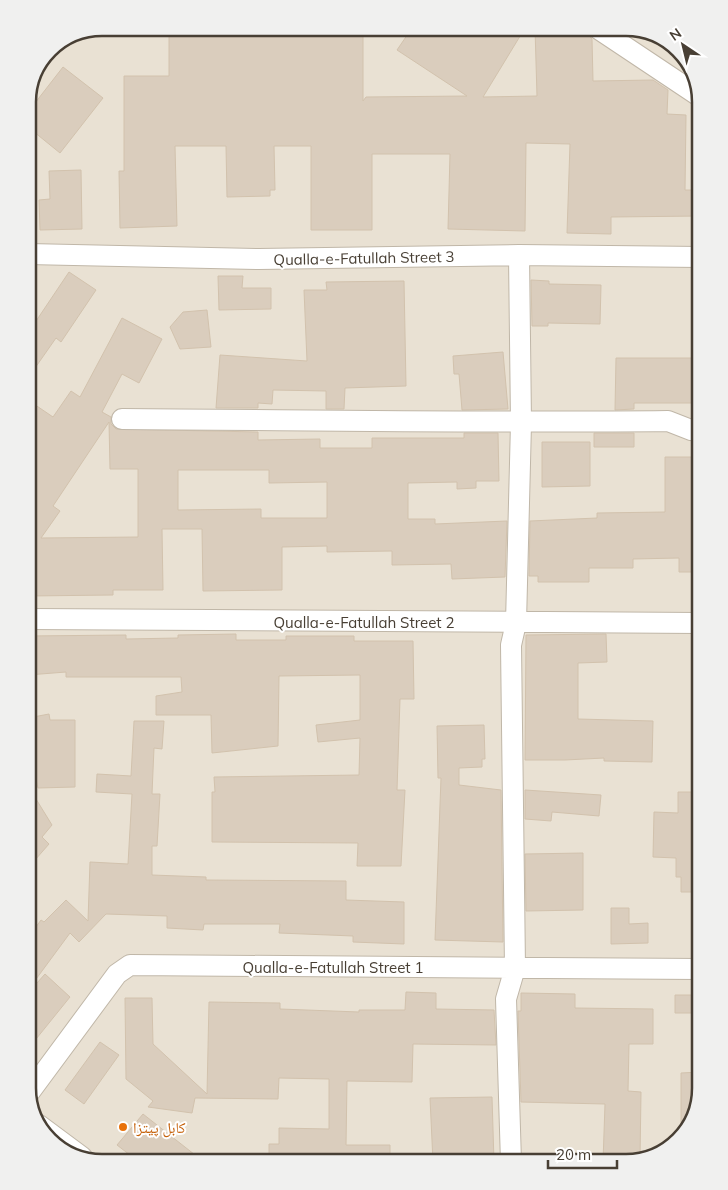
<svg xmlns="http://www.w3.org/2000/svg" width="728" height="1190" font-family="Mulish,'Noto Naskh Arabic',sans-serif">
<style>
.residential{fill:#e9e1d3}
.building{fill:#dacdbd;stroke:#d2c2ad;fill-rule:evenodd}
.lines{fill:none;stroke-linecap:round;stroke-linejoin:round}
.minor-casing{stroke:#c0b7a8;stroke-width:22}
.minor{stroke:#fff;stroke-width:20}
.food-dot{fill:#e8710a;stroke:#fff;stroke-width:2}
.labels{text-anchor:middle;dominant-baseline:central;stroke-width:4;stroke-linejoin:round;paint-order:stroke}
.street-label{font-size:15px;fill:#483f34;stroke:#fff}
.food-label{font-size:15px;fill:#c56008;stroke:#fff;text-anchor:start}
.rim{fill:none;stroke:#483f34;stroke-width:2.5}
</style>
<rect width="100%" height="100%" fill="#f4efe6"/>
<path class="residential" d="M102 28H631L668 40 693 69 700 102V1088L690 1126 659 1155 626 1162H97L82 1157 35 1121 28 1088V97L49 49Z"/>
<path class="building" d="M169 28H363V101L366 97 467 96 397 50 412 28H525L483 97 537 96 535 28H570L587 34 592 39 593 81 653 80 668 90 667 114 686 115 685 190H700V216L611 217V234L567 233 570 144 526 143 525 231 448 229 450 154H372V230H311V146H274L275 190H270V196L227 197 226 146H175L177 226 120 228 119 171H124V76H169Z
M63 67 103 98 60 153 28 127V112Z
M81 170 82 229 40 230 39 200 50 199 49 171Z
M69 272 96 290 61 342 56 338 28 378V333Z
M218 276H243L242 288H271V309L219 310Z
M531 280 549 281V284L601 285 600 324 548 323V326H532Z
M404 281 406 386 345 388 344 409H326V391L273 390 272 404 258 403V408H216L220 355 307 361 304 290H327L326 282Z
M207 310 211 347 180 349 170 327 183 312Z
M122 318 162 339 139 383 122 374 102 412 111 417V424L116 429 258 432V440L320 439V448H372V438H464V433H498L499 481H476V488L457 489V482L408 483V519H435V524L507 521 505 577 452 579 451 564 392 565V551L327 552V546L282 547V590L203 591 202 529H162L163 590H113V595L28 596V400L53 417 71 391 80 397ZM109 422 110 469H138V537L41 538 60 511 53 506ZM178 470H269V483L327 482V518H261V509L178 510Z
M503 352 508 409 462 410 459 374H454L453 356Z
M616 358H700V403H634V409L615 410Z
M594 433H634V447H594Z
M542 442H590V486L542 487Z
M665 457H700V572H679V558L633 559V568H589V582H538V576H529L530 521 597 518V513L665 512Z
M236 634V640H286V636H354V641H413L414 699H400L397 790H405L401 866H357L358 843 212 842V792H215L214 777 359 775 360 738 318 742 316 725 360 720V675L279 676 278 746 212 753 211 715H156V696L182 692 181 677H66V672L28 675V636L126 635V639L178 638V635Z
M606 634 607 662 578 663V719L653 721 652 762 604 761V758L565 760H525L526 635Z
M49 714 50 720H75V787L38 788 28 744V718Z
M134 721H164L162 749 154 748 152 794H160L157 846H152V875L206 877V880L346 881V900L404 902V944L353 942V936L279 933 280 924H204L203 930 167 928V916L106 914 79 942 70 933 28 990V938L41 920 44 922 66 900 88 921 90 862 128 864 132 794 96 792 97 774 131 776Z
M484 725 485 759H482V767L459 768V785L501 790 503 942 435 940 441 778H438L437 726Z
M28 786 52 825 42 837 49 844 28 868Z
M525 790 601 795 599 816 552 812 551 821 525 819Z
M678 792H700V892H681V877H676V858L653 857 654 812 678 813Z
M583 853V910L526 911 525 854Z
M611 908H629V924L648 923V943L611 944Z
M45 974 70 997 28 1049V993Z
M406 992 436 993V1009L494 1010 496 1045 413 1044 412 1082 347 1081 346 1145H390V1162H269V1144H279V1128L329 1129V1079L279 1078 278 1099 195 1098 192 1113 148 1107 153 1101 126 1079 125 998H152L153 1044 207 1094 209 1002 280 1003V1009L359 1012V1010H405Z
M521 993 575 994V1008L653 1009V1044H629L628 1091 641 1092 640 1159 626 1162H603L605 1104 521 1102 518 1011H521Z
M675 995H700V1013H675Z
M100 1042 119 1055 84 1104 65 1090Z
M700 1072V1088L690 1126 681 1134V1073Z
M492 1097 494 1162H433L430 1098Z
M143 1114 204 1162H139L117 1145Z"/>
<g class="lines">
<defs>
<path id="minor" d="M597 28 699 96
M28 254 259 259 519 255 700 257
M122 419C304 420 486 423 668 421L691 430 700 431
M28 619 700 623
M29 1093 117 974 130 965 700 969
M39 1125 82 1157
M511 1162 506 999 515 968 511 645 516 623 521 423 519 255"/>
</defs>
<use href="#minor" class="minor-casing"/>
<use href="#minor" class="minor"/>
</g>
<circle class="food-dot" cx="123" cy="1127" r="5"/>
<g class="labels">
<g class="street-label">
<text transform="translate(364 258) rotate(-1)">Qualla-e-Fatullah Street 3</text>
<text x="364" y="622">Qualla-e-Fatullah Street 2</text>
<text x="333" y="967">Qualla-e-Fatullah Street 1</text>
</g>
<g class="food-label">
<text x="133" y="1127">کابل پیتزا</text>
</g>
</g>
<path d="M0 0H728V1190H0ZM102 36H626A66 66 0 0 1 692 102V1088A66 66 0 0 1 626 1154H102A66 66 0 0 1 36 1088V102A66 66 0 0 1 102 36Z" fill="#f0f0ef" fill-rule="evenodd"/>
<path class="rim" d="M102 36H626A66 66 0 0 1 692 102V1088A66 66 0 0 1 626 1154H102A66 66 0 0 1 36 1088V102A66 66 0 0 1 102 36Z"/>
<g transform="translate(683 45) rotate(325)" stroke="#ffffff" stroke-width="4" paint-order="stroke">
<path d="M0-4L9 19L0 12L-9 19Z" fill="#483f34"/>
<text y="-8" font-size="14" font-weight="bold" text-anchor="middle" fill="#483f34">N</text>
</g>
<path d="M548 1160v8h69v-8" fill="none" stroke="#483f34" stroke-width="2.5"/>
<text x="556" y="1160" font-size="15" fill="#483f34" stroke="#ffffff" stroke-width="4" paint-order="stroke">20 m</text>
</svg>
